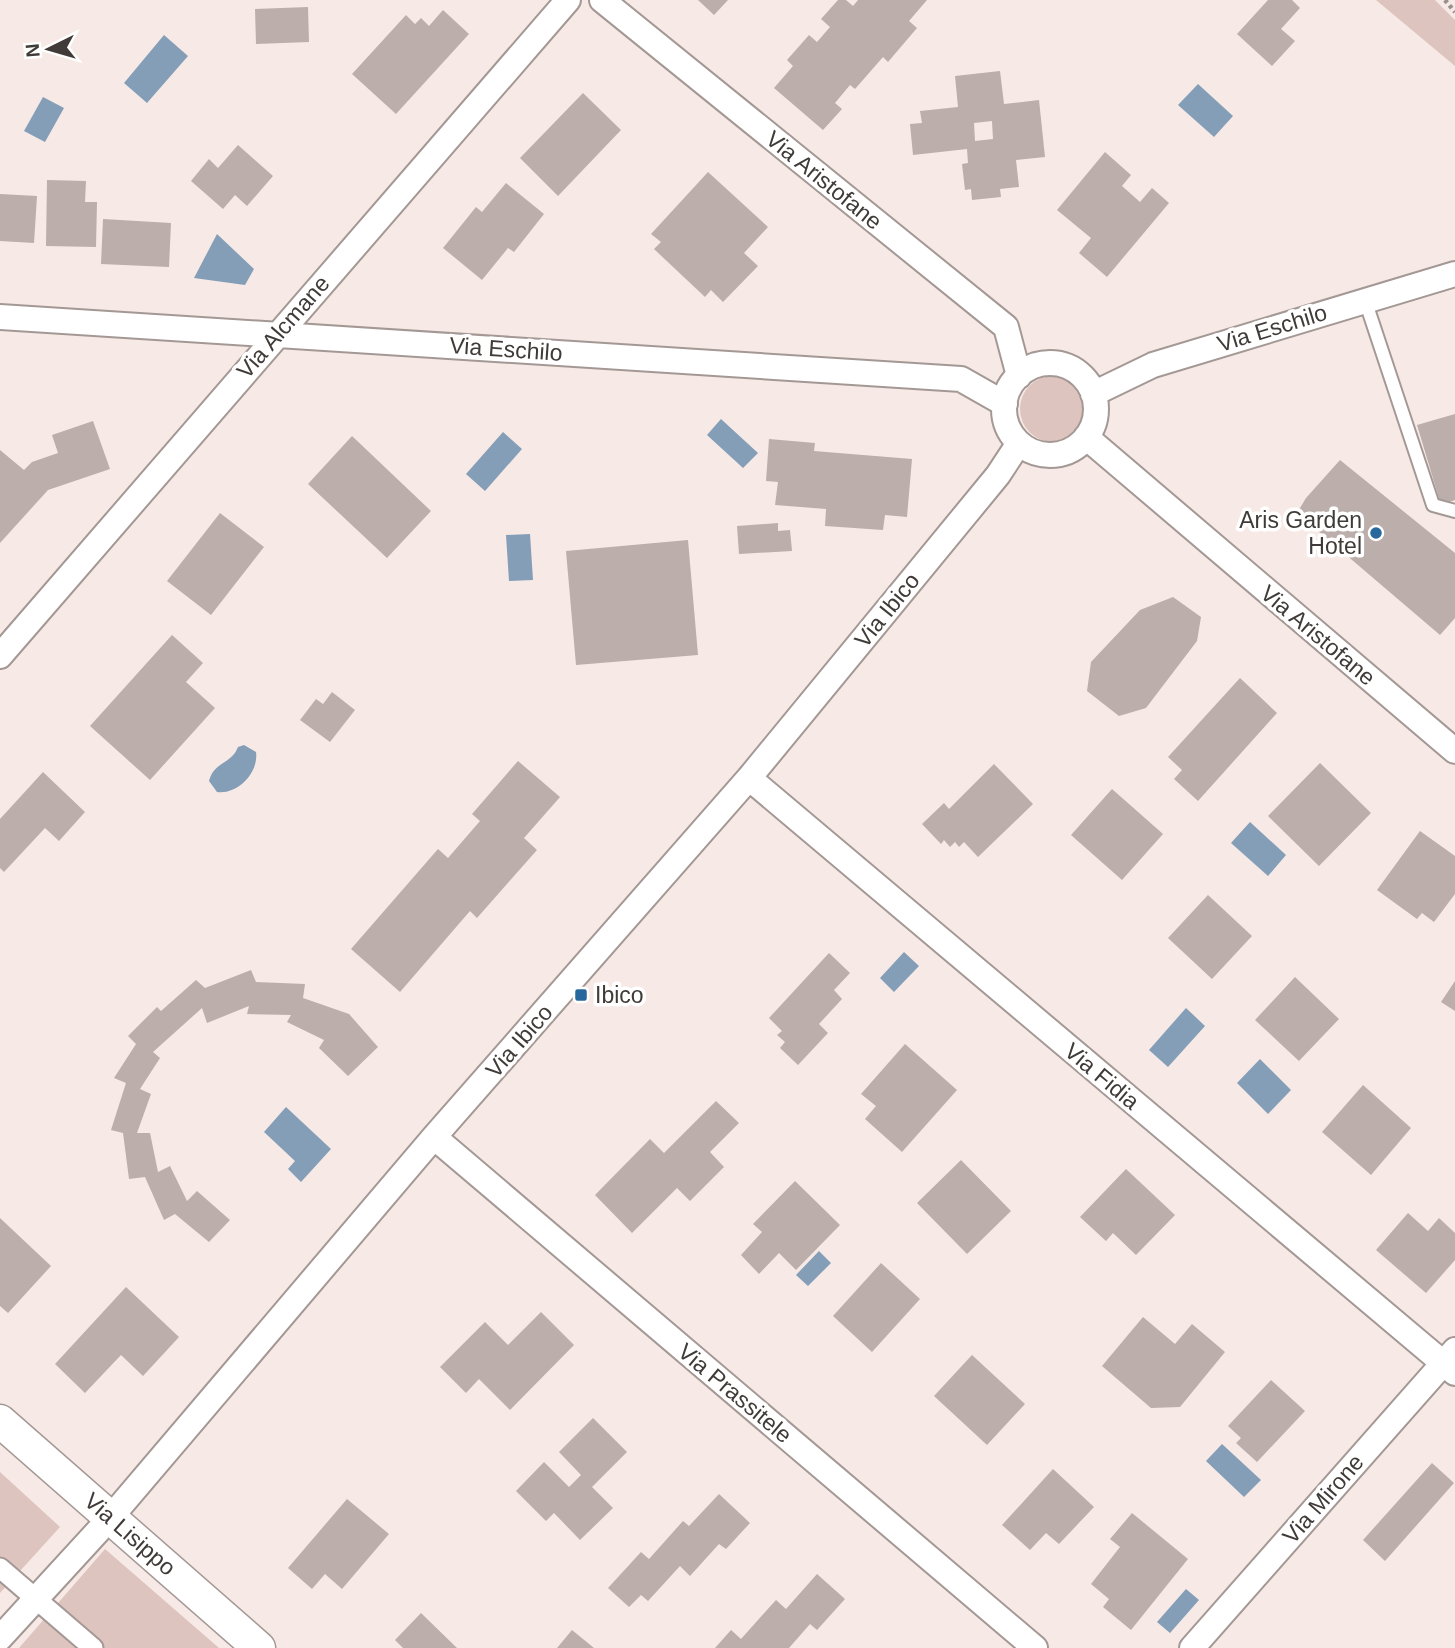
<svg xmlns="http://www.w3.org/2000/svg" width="1455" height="1648" font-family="Helvetica,sans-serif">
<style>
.green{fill:#ddc4be}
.water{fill:#849eb8}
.building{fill:#bbaeab;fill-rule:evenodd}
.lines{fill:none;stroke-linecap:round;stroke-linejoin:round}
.service-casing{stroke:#a49895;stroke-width:16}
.pedestrian-casing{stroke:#a49895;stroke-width:23}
.minor-casing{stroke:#a49895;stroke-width:28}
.tertiary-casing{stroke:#a49895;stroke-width:35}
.path{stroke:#99908d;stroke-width:4.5;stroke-dasharray:3.5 3.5;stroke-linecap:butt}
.service{stroke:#fff;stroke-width:12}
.pedestrian{stroke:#fff;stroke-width:19}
.minor{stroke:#fff;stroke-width:24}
.tertiary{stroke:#fff;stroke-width:32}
.poi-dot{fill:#26679d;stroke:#fff;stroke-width:2.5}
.labels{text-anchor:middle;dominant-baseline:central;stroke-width:7;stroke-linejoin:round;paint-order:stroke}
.street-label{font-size:23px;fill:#403b39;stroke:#fff}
.poi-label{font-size:23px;fill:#403b39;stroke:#fff;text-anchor:end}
</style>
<rect width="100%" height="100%" fill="#f6e9e6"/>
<path class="green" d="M1376 0H1435L1455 20V66Z
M1020 409a33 33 0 1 1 66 0a33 33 0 1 1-66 0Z
M0 1472 60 1527 0 1593Z
M105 1549 219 1648H19Z"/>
<path class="water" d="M164 35 188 56 147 103 124 83Z
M1198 84 1233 116 1214 137 1178 105Z
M43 97 64 108 45 142 24 131Z
M217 234 254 269 245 285 194 278Z
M721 419 758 453 743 468 707 435Z
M503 432 522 449 485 491 466 474Z
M530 534 533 580 509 581 506 535Z
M244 745 256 752C259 773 237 795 217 792L209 781C214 761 231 765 238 747Z
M1250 822 1286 855 1268 876 1231 843Z
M904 952 919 966 894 992 880 978Z
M1186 1008 1205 1026 1168 1067 1149 1050Z
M1260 1059 1291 1090 1268 1114 1237 1083Z
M286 1107 331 1149 301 1182 288 1169 295 1161 264 1132Z
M819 1251 831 1263 808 1286 796 1275Z
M1222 1444 1261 1480 1244 1497 1206 1461Z
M1186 1589 1199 1600 1170 1633 1157 1622Z"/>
<path class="building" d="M698 0H728L714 15Z
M838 0H846L853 6 858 0H927L909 21 917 28 888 62 883 57 855 89 850 85 835 103 842 109 823 130 774 88 793 66 787 60 809 35 817 42 830 27 821 19Z
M1268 0H1292L1300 8 1281 29 1295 41 1272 66 1237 34Z
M308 7 309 42 256 44 255 9Z
M443 10 469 34 396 114 352 74 406 15 415 24 421 18 429 26Z
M1000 71 1004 104 1039 100 1045 157 1016 160 1019 187 1000 189 1001 197 972 200 971 189 965 190 962 164 968 163 967 149 913 155 910 124 922 123 920 111 958 107 955 76ZM992 121 993 139 975 141 974 123Z
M583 93 621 130 558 196 520 158Z
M238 145 273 176 247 206 235 195 223 209 191 181 209 159 218 168Z
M1105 152 1131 175 1122 186 1140 202 1152 188 1169 203 1107 277 1079 253 1091 238 1057 210Z
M708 172 768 227 744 253 758 266 723 302 711 290 705 297 654 249 661 242 651 234Z
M47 180 86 181 85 202H97L96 247 46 246Z
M506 183 544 214 514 252 508 248 482 280 443 248 476 207 482 212Z
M0 194 37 196 34 243 0 241Z
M103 219 171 223 169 267 101 264Z
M1455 414V500L1441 505 1417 425Z
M93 421 110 469 48 490 0 543V450L24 470 32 462 58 453 52 435Z
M352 436 431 511 387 558 308 484Z
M769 439 815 443 814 451 912 459 907 517 885 515 883 530 825 526 826 509 775 505 778 482 766 481Z
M1340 460 1455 553V618L1440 635 1297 513 1306 498Z
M220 513 264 547 211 615 167 581Z
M778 523V531L790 530 792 551 739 554 737 526Z
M688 540 698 655 576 665 566 551Z
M1173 597 1201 617 1197 641 1146 708 1119 716 1087 691 1091 662 1140 610Z
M172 635 203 663 186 682 215 708 150 780 90 726Z
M1240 678 1277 713 1198 801 1174 779 1182 770 1168 757Z
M332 692 355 710 330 742 300 720 316 699 323 704Z
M518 761 560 797 524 838 537 850 477 918 470 911 400 992 351 949 438 849 448 858 480 821 472 814Z
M1320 763 1371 813 1319 866 1268 816Z
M994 764 1033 804 978 857 964 842 959 847 955 842 950 847 944 840 941 844 922 824 944 803 949 809Z
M43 772 85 812 59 841 45 828 4 872 0 868V819Z
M1112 789 1163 834 1122 880 1071 835Z
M1420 831 1455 856V894L1434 922 1422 913 1417 919 1377 890Z
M1208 895 1252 936 1212 979 1168 938Z
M829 953 850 973 834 990 842 999 819 1024 828 1033 798 1065 780 1048 785 1042 777 1035 782 1031 769 1018Z
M251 970 256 982 305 984 303 998 349 1014 378 1047 348 1076 319 1048 324 1040 287 1022 291 1015 247 1014 249 1006 207 1023 202 1008 153 1052 160 1058 140 1089 151 1094 137 1133H150L158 1172 170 1166 187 1201 197 1191 230 1220 209 1242 175 1214 164 1220 145 1177 129 1179 123 1133 111 1130 126 1083 114 1078 136 1044 128 1036 157 1007 161 1011 196 980 205 988Z
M1295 977 1339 1019 1299 1061 1255 1020Z
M1455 981V1011L1441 1002Z
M905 1044 957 1090 902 1152 865 1119 876 1106 861 1094Z
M1363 1085 1411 1128 1371 1175 1322 1132Z
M716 1101 739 1123 710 1152 724 1167 690 1201 677 1188 632 1233 595 1195 650 1139 664 1153Z
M961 1160 1011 1211 967 1254 917 1203Z
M1126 1169 1175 1215 1136 1255 1113 1233 1106 1241 1080 1217Z
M795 1181 840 1225 796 1270 779 1253 759 1274 741 1255 762 1232 753 1224Z
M1408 1213 1428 1231 1439 1218 1455 1233V1260L1426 1293 1376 1250Z
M0 1218 51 1266 8 1313 0 1306Z
M881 1263 920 1299 872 1352 833 1316Z
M126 1287 179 1337 143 1376 121 1355 85 1393 55 1364Z
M541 1312 574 1345 510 1410 479 1379 466 1393 440 1367 485 1322 508 1345Z
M1143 1317 1175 1344 1192 1324 1225 1352 1180 1407 1151 1408 1102 1366Z
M972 1355 1025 1404 987 1445 934 1396Z
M1271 1380 1305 1411 1257 1462 1236 1443 1241 1438 1228 1426Z
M593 1418 627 1452 592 1487 613 1508 580 1540 554 1513 546 1521 516 1491 544 1462 569 1487 581 1475 559 1452Z
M1432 1463 1454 1483 1385 1561 1363 1540Z
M1053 1469 1094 1507 1059 1544 1046 1533 1030 1550 1002 1525Z
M719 1494 750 1523 726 1549 719 1544 690 1576 680 1566 648 1601 641 1595 629 1607 608 1588 641 1552 649 1559 683 1521 689 1526Z
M347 1499 389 1534 342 1589 325 1574 312 1589 288 1568Z
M1132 1513 1188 1559 1131 1630 1103 1607 1109 1599 1091 1584 1120 1547 1110 1539Z
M817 1574 845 1599 817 1630 810 1624 789 1648H715L731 1630 741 1639 776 1600 786 1609Z
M421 1613 457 1648H403L395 1640Z
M572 1630 594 1648H557Z"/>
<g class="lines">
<defs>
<path id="service" d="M1365 300 1433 505 1455 511"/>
<path id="pedestrian" d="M0 1568 93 1648"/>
<path id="minor" d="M602 0 1006 327 1019 376
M0 317 961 379 1005 404
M1004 409a46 46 0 1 1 92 0a46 46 0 1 1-92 0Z
M1093 394 1153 365 1455 274
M1086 437 1455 751
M0 656 568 0
M749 778 1455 1373
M434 1137 1035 1648
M0 1638 111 1517 434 1137 749 778 998 475 1019 443
M1192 1648 1455 1350"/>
<path id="tertiary" d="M0 1421 259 1648"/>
</defs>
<use href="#service" class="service-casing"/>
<use href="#pedestrian" class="pedestrian-casing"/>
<use href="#minor" class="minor-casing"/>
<use href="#tertiary" class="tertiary-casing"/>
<path class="path" d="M1445 0 1455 12"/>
<use href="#service" class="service"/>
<use href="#pedestrian" class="pedestrian"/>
<use href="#minor" class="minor"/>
<use href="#tertiary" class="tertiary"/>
</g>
<g class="poi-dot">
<circle cx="1376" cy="533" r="7"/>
<rect x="574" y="988" width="14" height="14" rx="3.5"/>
</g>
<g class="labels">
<g class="street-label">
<text transform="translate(824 180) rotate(39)">Via Aristofane</text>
<text transform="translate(283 327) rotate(-49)">Via Alcmane</text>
<text transform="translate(1272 328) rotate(-17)">Via Eschilo</text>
<text transform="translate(506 349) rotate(4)">Via Eschilo</text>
<text transform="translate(887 610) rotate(-51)">Via Ibico</text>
<text transform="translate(1318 635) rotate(40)">Via Aristofane</text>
<text transform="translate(519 1041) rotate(-49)">Via Ibico</text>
<text transform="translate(1102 1076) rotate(40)">Via Fidia</text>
<text transform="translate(735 1393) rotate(40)">Via Prassitele</text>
<text transform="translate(1323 1499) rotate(-49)">Via Mirone</text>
<text transform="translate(130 1534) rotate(41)">Via Lisippo</text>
</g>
<g class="poi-label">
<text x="1362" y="520">Aris Garden<tspan x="1362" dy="26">Hotel</tspan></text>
<text x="595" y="995" text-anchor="start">Ibico</text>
</g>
</g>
<g transform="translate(49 49) rotate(265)" stroke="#ffffff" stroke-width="5" paint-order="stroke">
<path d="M0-5L12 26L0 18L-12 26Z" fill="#403b39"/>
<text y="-10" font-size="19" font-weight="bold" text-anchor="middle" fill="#403b39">N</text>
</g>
</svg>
